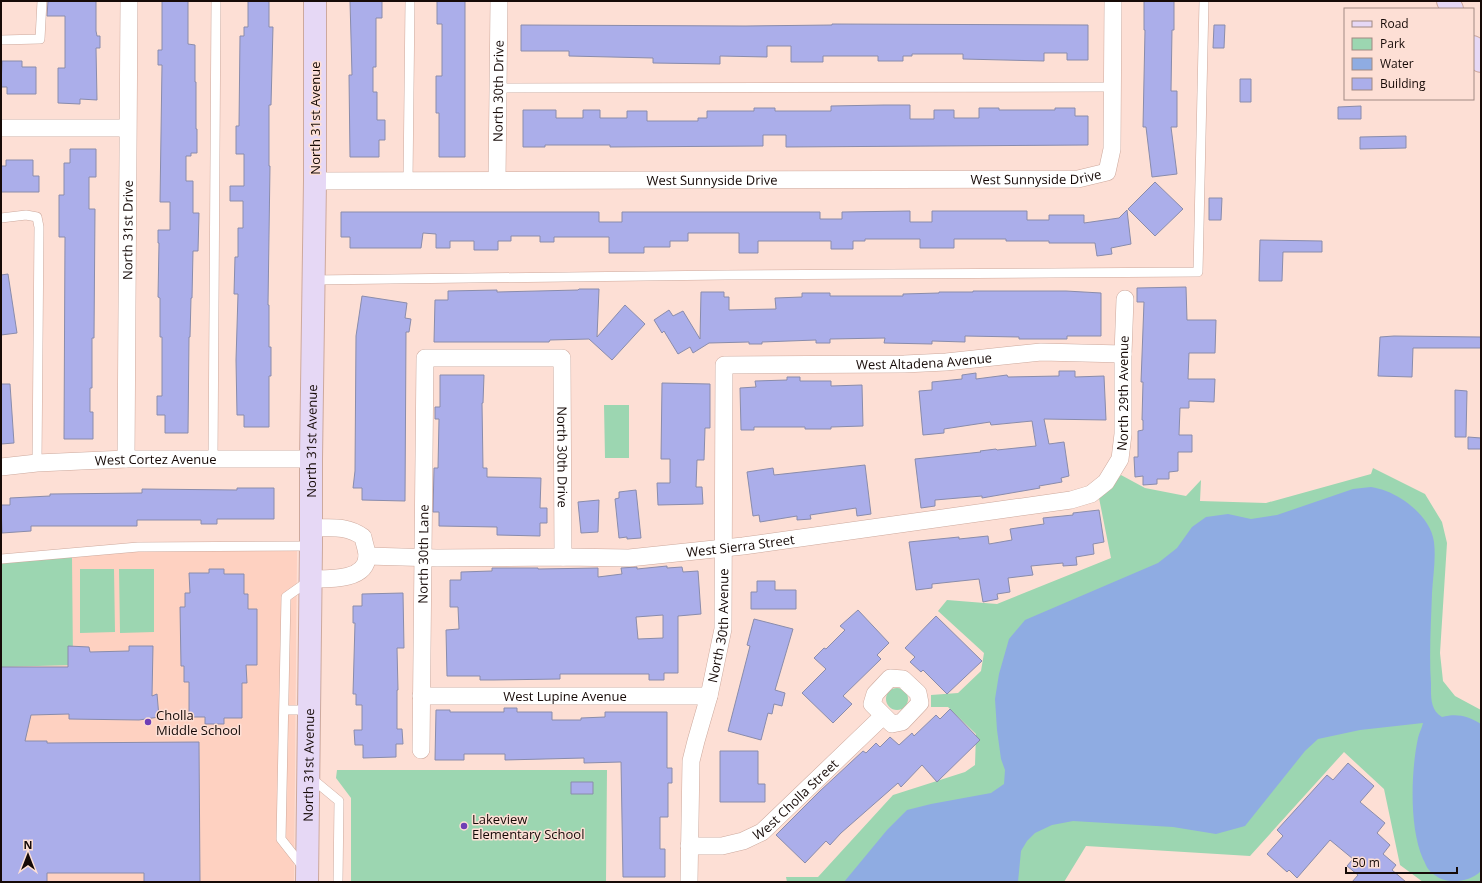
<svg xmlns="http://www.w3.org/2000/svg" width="1482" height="883" font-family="'Open Sans',sans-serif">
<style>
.built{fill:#fed1c1}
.green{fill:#9cd6b1}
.water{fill:#8face2}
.building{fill:#abaeea;stroke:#8a8cab;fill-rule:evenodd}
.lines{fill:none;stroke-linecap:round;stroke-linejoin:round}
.lane-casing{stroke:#cda99d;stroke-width:10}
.street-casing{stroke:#cda99d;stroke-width:18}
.secondary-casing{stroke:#cda99d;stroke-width:24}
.lane{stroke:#fff;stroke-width:9}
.street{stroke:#fff;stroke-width:17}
.secondary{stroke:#e6d8f5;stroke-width:22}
.poi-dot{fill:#6f3eb5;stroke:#fddfd5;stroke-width:1.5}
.labels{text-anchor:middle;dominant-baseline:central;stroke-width:3;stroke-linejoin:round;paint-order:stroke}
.street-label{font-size:13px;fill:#160a07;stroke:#fddfd5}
.poi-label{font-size:13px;fill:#160a07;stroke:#fddfd5;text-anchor:start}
</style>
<rect width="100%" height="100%" fill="#fddfd5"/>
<path class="built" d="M297 550 294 882H1L3 562 138 551Z"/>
<path class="green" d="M604 405H629V458H605Z
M1373 468 1425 494 1442 522 1447 543 1440 653 1443 681 1455 696 1481 710V882H1423L1400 865 1384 789 1344 752 1250 856 1086 846 1064 882H787L786 877H818L893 795 965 772 975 765 976 734 948 707H931V695L958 693 981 671 984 653 938 611 947 600 997 604 1111 558 1099 498 1108 491 1121 475 1145 488 1186 496 1201 480 1200 501 1266 503 1371 474Z
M72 557 73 665 1 667V562Z
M80 569H114L115 632 80 633Z
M119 569H154V632L120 633Z
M886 699a11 11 0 1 1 22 0a11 11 0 1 1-22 0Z
M337 770H607L606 882H351V798L336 778Z"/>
<path class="water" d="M1371 487C1376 488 1382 489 1386 491 1407 499 1431 519 1434 542 1436 559 1433 576 1432 593 1431 624 1429 654 1431 684 1431 697 1430 710 1442 717 1457 713 1468 716 1481 724V871C1473 879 1461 882 1450 881 1442 880 1434 876 1429 870 1426 867 1425 862 1423 859 1409 827 1411 771 1418 738 1419 733 1422 728 1423 723L1360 730 1318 739 1305 751 1245 826 1216 834 1173 827 1073 821 1052 825 1035 833 1027 841 1021 851 1018 882H844L887 830 907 810 931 804 991 793 1004 784 1005 770 1001 759 997 730 995 699 999 674 1009 639 1025 620 1158 563 1177 548 1192 527 1206 517 1228 514 1251 519 1277 515 1353 489Z"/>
<path class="building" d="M48 1H96V31L97 36H100V48H96L97 100 80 99V104L58 103V68H65V16H47Z
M162 1H188V44L195 45V82H196V129H197V153H191V156H186V181H193V213H199L198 251H193L192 298H191L190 337H189L188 433H165V415H157V396H162V337H160V298L158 297 159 243H158V230H170V202H160L162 65H158V50H162Z
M248 1H269V27H273L271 105H269V166H270L268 305H269V347H271V376H269V427H244V415H237L236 360 238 294H234L235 257H238V228H243V201H230V186H244V154H236V126H239L240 36H244V27H248Z
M350 1H382V18H376V67H373V92H377V120H385V140H379V157H350L349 75H352Z
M437 1H465V157H439V113H436V76H442V24H437Z
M1144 1H1174V30H1172L1171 91H1177V127H1171L1177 174 1152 177 1146 127H1143L1145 30H1144Z
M832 24 1088 25V60H1067V53H1044V61L963 59V54H912V56H903V61H878V56H823V62H791V46H767V57L720 56V64L653 63V58L569 56V51H521V25L745 26 832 25Z
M1214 25H1225L1224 48H1213Z
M2 61H22V67H36V94H7V87H1Z
M1240 79H1251V102H1240Z
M884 105H910V119H934V110H954V118H979V108H999V110H1055V108H1075V116H1088V145L786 147V135H763V146L610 147V145H545V147H523V110H556V118H583V110H600V118H627V111H647V121H698V118H707V111H754V108H775V111H831V106Z
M1361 106V119H1338V107Z
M1406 136V148L1360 149V137Z
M70 149H96V177H89V209H95L94 338H92V388H90V412H93V439H64L65 237H59V195H64V163H70Z
M6 160H33V176H39V192H1V166H6Z
M1155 182 1183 209 1155 236 1128 209Z
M1209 198H1222L1221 220H1209Z
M1127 210 1131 244 1111 248 1112 254 1097 256 1095 243H1049V241H1006V239H954V248H920V239H865V241H853V249H831V241H758V253H739V233H688V241H670V247H644V253H609V237H554V242H540V236H511V241H498V250H474V241H450V248H436V234L423 233 421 248H350V237H341V212H599V222H622V212H820V219H842V212L910 211V222H932V211H1027V220H1049V215H1084V223L1119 218Z
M1260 240 1322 241V252H1283L1282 281H1259Z
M8 274 17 333 1 335V275Z
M1186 287 1187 320H1216L1215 353H1189L1188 379H1215L1214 402 1189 401V408H1180L1179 435H1192V452H1178V471L1169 472V479H1157V484L1143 485V476L1135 477 1134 457H1138V431L1143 430V420H1142L1143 382H1141L1144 302H1137V288Z
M579 289H599L597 337 625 305 645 324 612 360 589 339 550 340 549 342H434L435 300H448V291L497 290V292L578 290Z
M973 291H1066L1101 293V336H1067V339H1019V337L965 336V342L932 341V344L884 343 885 338 830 339V343H816V340L762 342V344H749V342L709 343 693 353 690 347 678 354 664 331 662 333 654 320 669 310 673 316 683 311 700 339 701 292H724V297H729V310L776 309 775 298 802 297V293H830V296H903V294L939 293V292H973Z
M362 296 407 303 405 318 411 319 409 332H406L405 501 362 500V488H353L355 471 356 336Z
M1394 336 1481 337V348H1413L1412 377 1378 376 1380 337Z
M1059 371H1075V377L1104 376 1106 420 1044 419 1049 444 1064 442 1069 476 1061 478 1062 482 1039 486 1040 488 982 498V496L935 500V506L921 508 915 459 981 452 980 451 996 449 997 450 1036 446 1032 421 991 425 990 422 944 429V433L923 435 919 391 932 390V382L962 379V375L976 373V379L1007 375 1008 377 1059 376Z
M440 375H484L483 403H482L483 468H487V477L541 478 540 508H547V523H540V536L497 535V527L439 526V512H433L434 468H438L439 419H435V407H440Z
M787 377H800V381H831V386L862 385 863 426 831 427V429H805V427H754V430H741L740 388 756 387 755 381 787 380Z
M662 383 710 384V428H705L704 460H697L696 487H702L703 504 658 505 657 483H670V459H661Z
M1 384H10L14 443 1 444Z
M1455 390 1467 391 1466 437H1455Z
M1468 437 1481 438V449H1468Z
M865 465 871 514 857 516 856 508 810 515 811 519 797 520V516L760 522 759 515 753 516 747 472 773 468 774 475Z
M237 488H274V519H217V524H201V520H137V526H31V531L2 533 1 505H10V498L50 496V494L142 493V489L237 490Z
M636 490 641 538 627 539V537L619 538 615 499 619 498V492Z
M599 500 598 532 581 533 578 502Z
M1099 510 1104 542 1093 544 1094 554 1076 557 1077 565 1063 566V563L1031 566 1033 575 1008 578 1010 592 997 594 998 599 983 602 979 579 932 584V588L916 590 909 542 959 537V539L988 536 989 544 1012 540 1010 529 1044 524 1043 518 1073 515V513Z
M667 566V568L682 567 683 572 698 571 701 614 678 616V673H664V680H649V674H560V679L494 680H480V676H447L446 630 459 629 458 607H450V580H461V572L492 571V568H538V569L598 568V577L622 574 621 568 637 567V569ZM663 615V638L638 639 636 617Z
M209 569H224V574H244V594H248V609H257V665H246L247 683H242V718H224V724H205V717H189V682H184V666H181L180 607H185V593H190L189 573H209Z
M757 581H775V590H796V609H751V592H757Z
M403 593 404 648H397L398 690H397V729H402L403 744H396V757L363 758V745H355L354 730H362V705H356V694H353L355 623H353V606H362V594Z
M858 610 889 643 877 655 881 659 843 696 852 704 833 723 802 693 826 669 814 658 824 648 826 649 845 630 840 626Z
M936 616 982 661 947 694 923 670 921 672 910 662 915 657 905 648Z
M754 619 793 629 775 690 785 693 782 706 774 704 772 714 768 713 761 740 728 731 750 646 747 645Z
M68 646 89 647 90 652 129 651V646H153L152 696 157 694 159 717 139 720 69 719V714L31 715 25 741H47V743L199 742 200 882H144V873H47V882H1V667H68Z
M504 708H517V712H552V720H581V718L605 717V712H667V768H672V783H668V817H660V849H665V877H623L621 762 584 763V758L505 760V754H464V760H435L436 710H450V712H504Z
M950 709 980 740 937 782 922 765 901 787 898 783 841 833 830 845 826 841 805 863 776 835 820 791 863 751 866 753 876 743 880 747 890 737 899 745 912 733 914 736 936 715 940 719Z
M720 751H758V784H765V802H720Z
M1348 763 1374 786 1360 802 1385 823 1377 833 1390 845 1383 854 1396 865 1392 870 1406 882H1352L1358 875 1347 866 1353 859 1330 840 1297 878 1289 870 1287 872 1267 854 1283 836 1277 830 1327 775 1333 780Z
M571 782H593V794H571Z"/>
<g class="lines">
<defs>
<path id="lane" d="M1 40 40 39 42 1
M498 88 1113 87
M408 181 410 1
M1 218 26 215 37 217 39 227 37 463
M313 280 725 275 1198 272 1204 1
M213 459 216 1
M1 559 138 547 311 546
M284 710H309
M310 777 339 801 338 882
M303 867 281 839 286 597 310 580"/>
<g id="street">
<path d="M1 128H127"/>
<path id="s1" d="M497 180 499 1"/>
<path id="s2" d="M315 181 1078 179 1107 172 1112 149 1113 1"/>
<path id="s3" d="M126 459 129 1"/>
<path id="s4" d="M1 467 37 463 126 459H311"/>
<path id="s5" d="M367 556 437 558 563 557 629 558 743 546 1071 500 1091 494 1106 482 1120 459 1123 434V354L1125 299"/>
<path d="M311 579C328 579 367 581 367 556 367 550 364 543 363 537 347 525 331 528 311 528"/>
<path d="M890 678 903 679 918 693 920 703 902 722 892 724 872 704 875 694Z"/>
<path id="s6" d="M421 696H709"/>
<path id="s7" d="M421 750 425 358H562L563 557"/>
<path id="s8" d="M689 846H722L743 841 762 832 883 716"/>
<path id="s9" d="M689 882 691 761 696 741 709 696 723 629 724 365 904 364 946 362 1041 352 1123 354"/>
</g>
<g id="secondary">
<path d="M1448 1 1452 9"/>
<path d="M1473 47 1481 61"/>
<path id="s10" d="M307 882 311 546V459L315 181V1"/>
</g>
</defs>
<use href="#lane" class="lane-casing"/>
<use href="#street" class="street-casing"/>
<use href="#secondary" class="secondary-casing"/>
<use href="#lane" class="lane"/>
<use href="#street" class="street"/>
<use href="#secondary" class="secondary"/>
</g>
<g class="poi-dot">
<circle cx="148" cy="722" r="4"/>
<circle cx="464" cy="826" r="4"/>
</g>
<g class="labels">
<g class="street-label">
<text stroke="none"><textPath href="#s1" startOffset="89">North 30th Drive</textPath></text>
<text transform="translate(315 118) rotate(-90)">North 31st Avenue</text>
<text stroke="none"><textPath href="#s2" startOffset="721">West Sunnyside Drive</textPath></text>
<text stroke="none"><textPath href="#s2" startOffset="397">West Sunnyside Drive</textPath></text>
<text stroke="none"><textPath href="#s3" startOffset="229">North 31st Drive</textPath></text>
<text stroke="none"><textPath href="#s9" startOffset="721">West Altadena Avenue</textPath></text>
<text stroke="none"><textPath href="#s5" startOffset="841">North 29th Avenue</textPath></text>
<text stroke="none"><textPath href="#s10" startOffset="441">North 31st Avenue</textPath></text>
<text stroke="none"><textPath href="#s7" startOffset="628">North 30th Drive</textPath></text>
<text stroke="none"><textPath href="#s4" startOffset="155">West Cortez Avenue</textPath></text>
<text stroke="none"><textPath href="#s5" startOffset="374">West Sierra Street</textPath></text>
<text stroke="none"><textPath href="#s7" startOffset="196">North 30th Lane</textPath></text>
<text stroke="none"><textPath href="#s9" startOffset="260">North 30th Avenue</textPath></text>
<text stroke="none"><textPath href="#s6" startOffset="144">West Lupine Avenue</textPath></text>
<text stroke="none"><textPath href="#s10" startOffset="117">North 31st Avenue</textPath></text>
<text stroke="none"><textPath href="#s8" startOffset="122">West Cholla Street</textPath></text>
</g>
<g class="poi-label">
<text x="156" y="715">Cholla<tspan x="156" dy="15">Middle School</tspan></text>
<text x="472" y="819">Lakeview<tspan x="472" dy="15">Elementary School</tspan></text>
</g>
</g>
<rect width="1482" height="883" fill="none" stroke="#160a07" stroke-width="4"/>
<rect x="1344" y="8" width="130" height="92" fill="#fddfd5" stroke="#a18a83"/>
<rect x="1352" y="21" width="20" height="6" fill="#e6d8f5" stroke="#a18a83"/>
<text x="1380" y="28" font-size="12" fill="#160a07">Road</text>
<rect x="1352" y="38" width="20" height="12" fill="#9cd6b1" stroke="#a18a83"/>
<text x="1380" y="48" font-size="12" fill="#160a07">Park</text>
<rect x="1352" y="58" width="20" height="12" fill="#8face2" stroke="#a18a83"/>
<text x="1380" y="68" font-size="12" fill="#160a07">Water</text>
<rect x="1352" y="78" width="20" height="12" fill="#abaeea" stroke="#a18a83"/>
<text x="1380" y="88" font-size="12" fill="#160a07">Building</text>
<g transform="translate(28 855)" stroke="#fddfd5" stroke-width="3" paint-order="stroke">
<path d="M0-3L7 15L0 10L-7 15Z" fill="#160a07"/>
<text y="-6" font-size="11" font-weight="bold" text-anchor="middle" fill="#160a07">N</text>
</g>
<path d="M1346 867v6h111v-6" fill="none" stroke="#160a07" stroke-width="2"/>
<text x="1352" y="867" font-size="12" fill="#160a07" stroke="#fddfd5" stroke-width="3" paint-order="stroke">50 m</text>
</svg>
